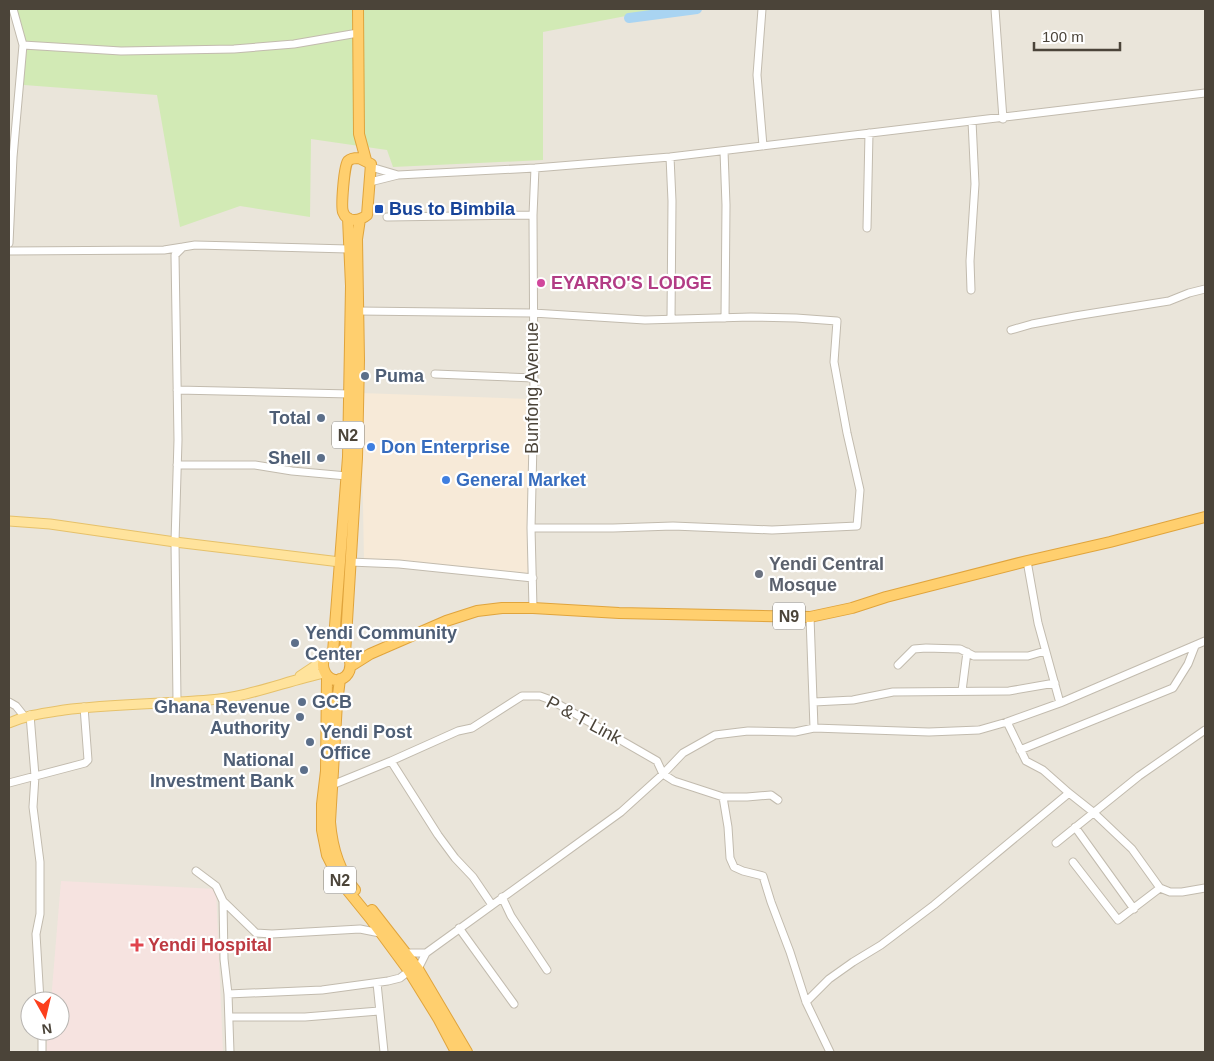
<svg xmlns="http://www.w3.org/2000/svg" width="1214" height="1061" font-family="Arial,sans-serif">
<style>
.residential{fill:#eae5da;fill-rule:evenodd}
.commercial{fill:#f7ead8}
.medical{fill:#f6e3e0}
.green{fill:#d2eab5}
.lines{fill:none;stroke-linecap:round;stroke-linejoin:round}
.river{stroke:#a9d4f2;stroke-width:10}
.minor-casing{stroke:#c2bbae;stroke-width:9}
.major-casing{stroke:#e6c16a;stroke-width:11}
.highway-casing{stroke:#e0a43c;stroke-width:12}
.minor{stroke:#fff;stroke-width:7}
.major{stroke:#ffe39c;stroke-width:9}
.highway{stroke:#ffcf6e;stroke-width:10}
.transit-dot{fill:#1a4fb4;stroke:#fff;stroke-width:2}
.hotel-dot{fill:#d1479c;stroke:#fff;stroke-width:2}
.service-dot{fill:#5c6f8a;stroke:#fff;stroke-width:2}
.shop-dot{fill:#3f7fe0;stroke:#fff;stroke-width:2}
.worship-dot{fill:#6b7280;stroke:#fff;stroke-width:2}
.health-dot{fill:#e0444e;stroke:#fff;stroke-width:2}
.labels{text-anchor:middle;dominant-baseline:central;stroke-width:4.5;stroke-linejoin:round;paint-order:stroke}
.shield{fill:#fff;stroke:#817c74;stroke-width:1}
.shield-label{font-size:16px;font-weight:bold;fill:#4b4439}
.transit-label{font-size:18px;font-weight:bold;fill:#164399;stroke:#fff;text-anchor:start}
.hotel-label{font-size:18px;font-weight:bold;fill:#b23c85;stroke:#fff;text-anchor:start}
.service-label{font-size:18px;font-weight:bold;fill:#4e5e75;stroke:#fff;text-anchor:start}
.street-label{font-size:18px;fill:#4b4439;stroke:#fff}
.shop-label{font-size:18px;font-weight:bold;fill:#366cbe;stroke:#fff;text-anchor:start}
.worship-label{font-size:18px;font-weight:bold;fill:#5b616d;stroke:#fff;text-anchor:start}
.health-label{font-size:18px;font-weight:bold;fill:#be3a42;stroke:#fff;text-anchor:start}
</style>
<rect width="100%" height="100%" fill="#f6f3ec"/>
<path class="residential" d="M9 9H1205V1052H9ZM30 1001H60V1031H30Z"/>
<path class="commercial" d="M361 393 529 399 528 578 364 561Z"/>
<path class="medical" d="M61 881 216 889 223 1052H46L48 1031H60V1001H51Z"/>
<path class="green" d="M15 9H662L543 32V160L393 167 387 150 311 139 310 217 240 206 180 227 157 95 24 85 23 45Z"/>
<g class="lines">
<path class="river" d="M629 18 697 9"/>
<defs>
<path id="minor" d="M762 9 757 75 763 146
M995 9 1003 119
M23 45 121 51 234 49 294 44 358 33
M724 151 726 205 725 318
M670 157 672 201 671 319
M371 167 398 175
M370 182 398 175 535 168 670 157 1205 93
M387 217 533 215
M867 228 869 133
M9 243 13 157 23 45 13 9
M9 251 164 250 183 247
M971 290 970 261 975 184 972 121
M358 311 533 313 645 320 751 317 796 318 837 321 834 362 847 433 860 490 857 526 772 530 673 526 613 528H531
M1011 330 1032 324 1075 316 1169 301 1189 293 1205 289
M435 374 534 378
M177 390 350 394
M177 465H255L292 471 347 476
M1027 561 1038 623 1060 703
M350 562 399 564 533 578
M533 608 531 528 534 399 533 215 535 168
M810 617 814 728
M898 665 914 649 926 648 960 649 974 656H1028L1045 651
M962 691 967 652
M177 701 175 542 178 440 175 255 183 247 195 245 348 249
M9 702 16 706 24 716
M814 702 853 700 893 692 1009 691 1055 683
M30 715 35 776 33 807 40 862V914L36 934 40 1001
M1007 722 1026 761 1043 770 1069 793 1093 812 1132 849 1160 888 1170 892H1182L1205 888
M1020 750 1173 688 1188 664 1195 646
M391 761 438 835 455 858 473 877 492 905
M9 783 85 763 88 760 84 707
M332 785 391 761 458 731 472 728 522 696H540L551 700 657 761 663 774 674 781 723 797H747L771 795 778 800
M723 797 728 827 730 858 734 867 743 871 763 876 771 902 790 952 806 1002 830 1052
M1075 827 1134 909
M1056 843 1139 776 1205 730
M1073 862 1118 920 1160 888
M196 871 216 886 223 901 224 959 228 994 230 1052
M502 897 511 916 547 970
M223 901 256 933 272 934 360 929 380 933
M459 928 514 1004
M406 953H426
M418 969 426 953 621 812 663 774 683 753 715 735 748 731 795 732 814 728 929 732 979 730 1007 722 1060 703 1205 641
M377 983 384 1052
M228 994 322 990 388 981 400 978 409 971
M806 1002 829 979 853 962 881 945 934 905 1069 793
M229 1017H305L379 1011
M42 1052V1031"/>
<path id="major" d="M9 521 50 524 175 542 340 562
M300 676 324 660
M9 723C27 715 45 713 64 710 112 704 161 704 209 700 249 697 286 681 324 673"/>
<path id="highway" d="M358 9 359 134 366 160
M359 158 371 164 367 215C360 221 347 223 343 212 341 207 344 165 348 161 351 158 356 158 359 158Z
M333 652 348 457 351 286 348 218
M339 652C309 652 327 693 346 676 350 672 351 667 350 661
M345 654 357 458 359 360 357 239 360 219
M351 666 370 654 446 621 477 611 502 608H533L619 613 810 617 852 608 886 597 1027 561 1110 542 1205 517
M327 676 326 771 322 804V830L327 855 340 881 370 918 409 971 438 1018 456 1052
M340 679 337 703 330 822C332 847 338 870 355 890
M372 910 418 969 467 1052"/>
</defs>
<use href="#minor" class="minor-casing"/>
<use href="#major" class="major-casing"/>
<use href="#highway" class="highway-casing"/>
<use href="#minor" class="minor"/>
<use href="#major" class="major"/>
<use href="#highway" class="highway"/>
</g>
<rect class="transit-dot" x="374" y="204" width="10" height="10" rx="2.5"/>
<circle class="hotel-dot" cx="541" cy="283" r="5"/>
<g class="service-dot">
<circle cx="365" cy="376" r="5"/>
<circle cx="321" cy="418" r="5"/>
<circle cx="321" cy="458" r="5"/>
<circle cx="295" cy="643" r="5"/>
<circle cx="302" cy="702" r="5"/>
<circle cx="300" cy="717" r="5"/>
<circle cx="310" cy="742" r="5"/>
<circle cx="304" cy="770" r="5"/>
</g>
<g class="shop-dot">
<circle cx="371" cy="447" r="5"/>
<circle cx="446" cy="480" r="5"/>
</g>
<circle class="worship-dot" cx="759" cy="574" r="5"/>
<path class="health-dot" d="M134.5 937.5h5v5h5v5h-5v5h-5v-5h-5v-5h5z"/>
<g class="labels">
<g class="shield">
<rect x="332" y="421.5" width="32" height="27" rx="4"/>
<rect x="773" y="602.5" width="32" height="27" rx="4"/>
<rect x="324" y="866.5" width="32" height="27" rx="4"/>
</g>
<g class="shield-label">
<text x="348" y="435">N2</text>
<text x="789" y="616">N9</text>
<text x="340" y="880">N2</text>
</g>
<g class="transit-label">
<text x="389" y="209">Bus to Bimbila</text>
</g>
<g class="hotel-label">
<text x="551" y="283">EYARRO'S LODGE</text>
</g>
<g class="service-label">
<text x="375" y="376">Puma</text>
<text x="311" y="418" text-anchor="end">Total</text>
<text x="311" y="458" text-anchor="end">Shell</text>
<text x="305" y="633">Yendi Community<tspan x="305" dy="21">Center</tspan></text>
<text x="312" y="702">GCB</text>
<text x="290" y="707" text-anchor="end">Ghana Revenue<tspan x="290" dy="21">Authority</tspan></text>
<text x="320" y="732">Yendi Post<tspan x="320" dy="21">Office</tspan></text>
<text x="294" y="760" text-anchor="end">National<tspan x="294" dy="21">Investment Bank</tspan></text>
</g>
<g class="street-label">
<text transform="translate(532 388) rotate(-90)">Bunfong Avenue</text>
<text transform="translate(584 720) rotate(28)">P &amp; T Link</text>
</g>
<g class="shop-label">
<text x="381" y="447">Don Enterprise</text>
<text x="456" y="480">General Market</text>
</g>
<g class="worship-label">
<text x="769" y="564">Yendi Central<tspan x="769" dy="21">Mosque</tspan></text>
</g>
<g class="health-label">
<text x="148" y="945">Yendi Hospital</text>
</g>
</g>
<rect width="1214" height="1061" fill="none" stroke="#4b4439" stroke-width="20"/>
<g transform="translate(45 1016) rotate(172)"><circle r="24" fill="#ffffff" stroke="#b7b4b0"/>
<path d="M0-4L9 19L0 12L-9 19Z" fill="#fc3f1d"/>
<text y="-8" font-size="14" font-weight="bold" text-anchor="middle" fill="#4b4439">N</text>
</g>
<path d="M1034 42v8h86v-8" fill="none" stroke="#4b4439" stroke-width="2.5"/>
<text x="1042" y="42" font-size="15" fill="#4b4439" stroke="#ffffff" stroke-width="4" paint-order="stroke">100 m</text>
</svg>
